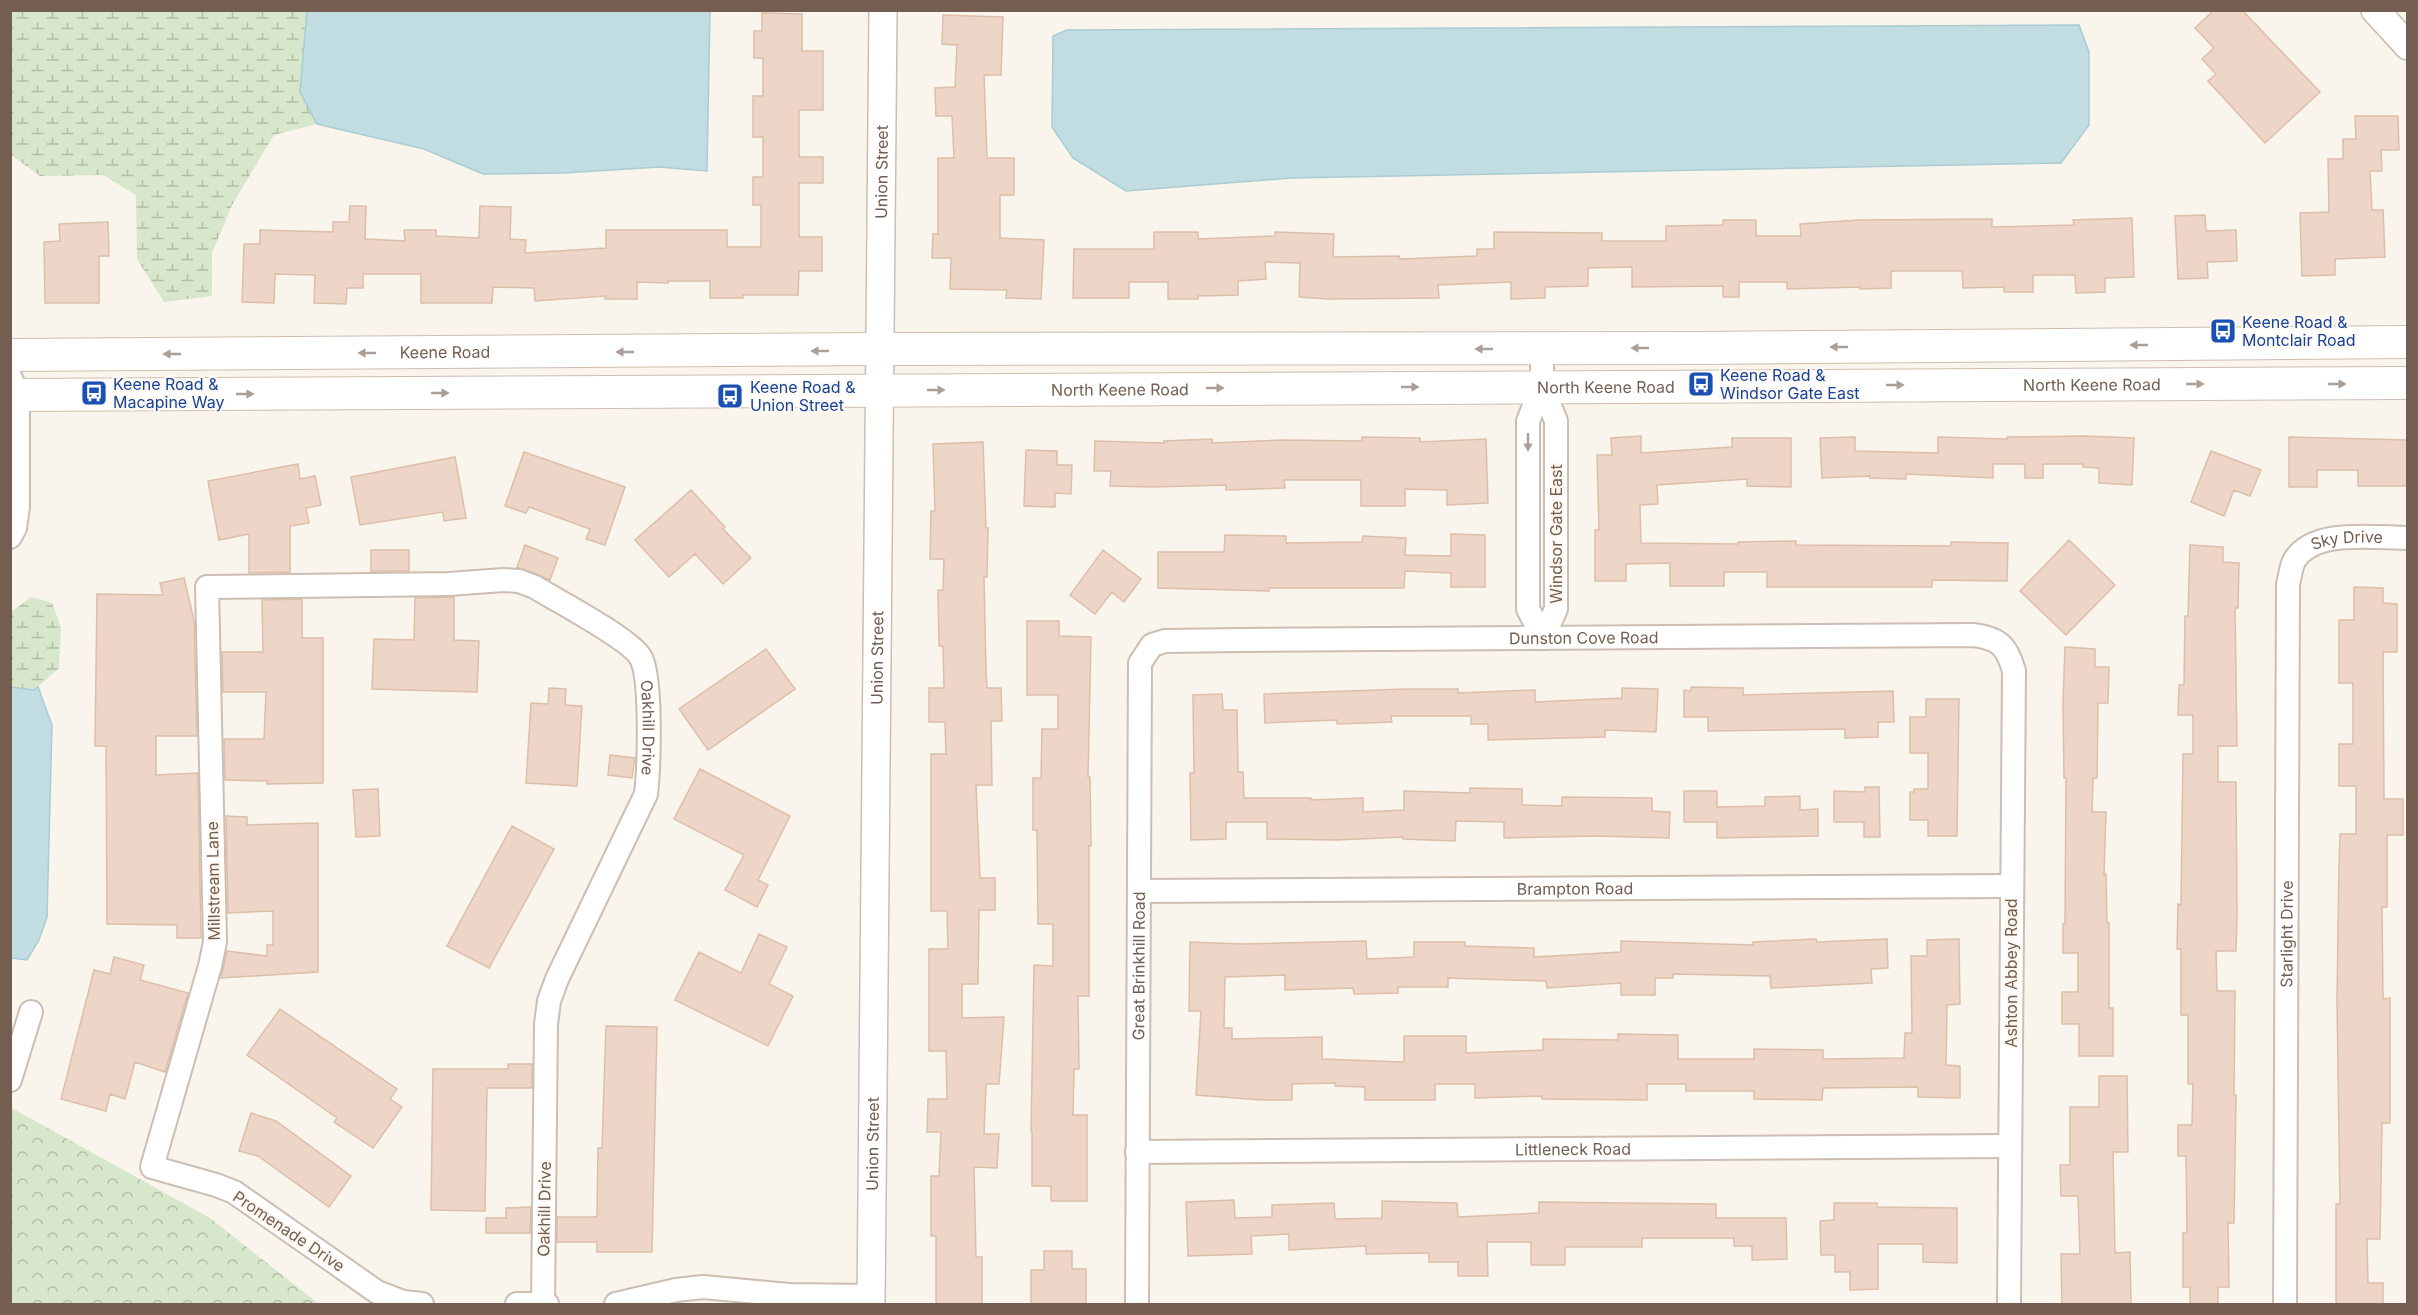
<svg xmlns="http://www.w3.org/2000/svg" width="2418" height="1315" font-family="Inter,sans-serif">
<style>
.wetland{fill:url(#wetland-marsh)}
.park{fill:url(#park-crowns)}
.water{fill:#c2dde2;stroke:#a9ccd3;stroke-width:1.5}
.building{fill:#edd6c7;stroke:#ddbea9;stroke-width:1.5}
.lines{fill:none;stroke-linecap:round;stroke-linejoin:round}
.minor-casing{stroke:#ccbeb2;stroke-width:26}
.tertiary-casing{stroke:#ccbeb2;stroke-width:30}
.secondary-casing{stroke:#cebeb0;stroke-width:34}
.minor{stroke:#fff;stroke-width:22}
.tertiary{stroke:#fff;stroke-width:27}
.secondary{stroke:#fff;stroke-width:32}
.oneway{fill:#ab9e97}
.labels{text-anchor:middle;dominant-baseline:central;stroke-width:4.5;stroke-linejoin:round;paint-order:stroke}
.street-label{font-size:16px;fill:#735e51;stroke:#fdf9f2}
.transit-label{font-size:16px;fill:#164399;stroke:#fdf9f2;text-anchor:start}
</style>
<defs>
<pattern id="wetland-marsh" width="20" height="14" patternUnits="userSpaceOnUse" patternTransform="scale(1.5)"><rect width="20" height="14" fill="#d6e7cb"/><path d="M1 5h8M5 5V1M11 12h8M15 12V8" fill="none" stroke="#b2bea7"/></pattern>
<pattern id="park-crowns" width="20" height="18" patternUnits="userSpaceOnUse" patternTransform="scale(1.5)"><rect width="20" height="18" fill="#d6e7cb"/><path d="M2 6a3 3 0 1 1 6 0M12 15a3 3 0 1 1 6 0" fill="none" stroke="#b2bea7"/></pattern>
</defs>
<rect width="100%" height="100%" fill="#faf5ec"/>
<path class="wetland" d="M11 11H307L300 92 317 124 274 135 232 205 212 253V296L164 302 137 259 136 195 103 175 40 176 11 155Z
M31 597 52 603 61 627 59 668 34 690 11 687V612Z"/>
<path class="park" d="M10 1107 210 1218 319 1304H11Z"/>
<path class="water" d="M307 11H710L707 171 659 167 563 173 483 174 424 149 317 124 300 92Z
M2079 25 2089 52V125L2061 163 1292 178 1126 191 1073 158 1052 127 1053 36 1067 30Z
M11 687 34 690 38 687 52 725 47 917 39 940 27 960 11 958Z"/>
<path class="building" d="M2214 10H2242L2320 92 2265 143 2208 81 2216 74 2202 59 2214 48 2195 28Z
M762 13 802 14V51H823V110H799V157H823V183H799V237H822V271H799L798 295H743V298H710V281H668V283L637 282V299H605L606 296 535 301 534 288 493 287 492 303H421V274H363V288H347L346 304 314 303 315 275 275 274 274 303 242 302 244 244H260V230L333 232V222H349L350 206H366L365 239 405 241 404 230H436V236L479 238 480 206 511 207 510 239 526 240 525 253 606 248V230H727V247H761V205H753V177H763V137H753V96H763V58H754V31H762Z
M943 15 1003 17 1001 75H984L987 158H1014V195H1000V238L1044 240 1041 299 1006 298 1007 290 950 289 951 258H932L933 234H938V158H954L952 116H936L935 88 955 87 957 45 942 44Z
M2355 116H2398L2399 150H2381L2382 171H2370L2372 210H2383L2385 257 2335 259V275L2302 276 2300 213 2329 212 2328 159H2343V139H2356Z
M2205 215 2206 231 2236 230 2237 261 2207 262 2208 278 2178 279 2175 216Z
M2132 218 2134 277 2105 278V292L2076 293 2075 275H2033V292H2004V287L1963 288 1962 271H1891V288L1860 289V287L1787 289V282H1739V297H1723V286L1632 287V267L1588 268V286L1545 287V298L1511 299V282L1438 285 1439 298 1328 299 1299 297 1300 263 1265 262 1266 279 1238 281V295L1198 296V299H1168V282H1129V298H1073L1074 249H1154V232H1198V239L1275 236V232L1334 234 1333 257 1399 256 1400 259 1477 256V249H1494V232L1602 233V241H1666V226L1723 225V220H1756V236H1801L1800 224 1859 220 1992 219V227L2074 225 2073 220Z
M108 222 109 256H99V303H45L44 242 60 241 59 224Z
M1641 436V453L1732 447V438H1791V487L1747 486V479L1657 485 1658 504 1640 505 1641 543 1738 544V542L1796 541V545L1951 546V542L2008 543 2007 581 1932 580V587H1767V572H1724V586H1670V563L1626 564V581H1595V530H1599L1597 455H1612L1611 438Z
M2084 436 2134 438 2132 485 2099 483V468L2083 467V464H2043V478H2025V464H1993V478L1906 474V479L1870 478V476L1822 478 1820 438 1855 437V451L1938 453V437L2007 439V437Z
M1362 437 1420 438V442L1486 439 1488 503 1447 505V490L1405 489V506H1361V480H1284L1285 488 1226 490V485L1152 487 1110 486 1111 471H1094L1095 441 1164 443V441L1212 439V443L1283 440 1362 441Z
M2289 437 2408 440V486H2358V470H2317V487H2289Z
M983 442 986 528H988L987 577H984L986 671 987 688H1001L1002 721H991L992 785H976L980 878H995V910H979L978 984H962V1018L1004 1017 999 1084H986L984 1134H999L997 1168 974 1167 976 1257H982V1304L936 1305V1236H931V1176H939L941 1132H927L928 1099H947L946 1051H929V949H948L947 911H931V754H946L945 722H929V688H944L943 646H939L938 590H943L944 559H930L931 511H935L933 444Z
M1026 450 1057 451V465H1072L1071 494 1055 493V507L1024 506Z
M2211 451 2261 470 2250 496 2234 490 2224 516 2191 502Z
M524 452 625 487 605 545 586 539 590 529 529 507 526 513 505 506Z
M455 457 466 518 444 521 443 512 360 525 351 477Z
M298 464 300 479 315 476 321 505 306 508 309 523 290 526V572L249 573V534L219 540 208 481Z
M691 490 725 527 723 529 751 558 723 584 695 554 669 577 635 540Z
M1451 534 1485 535V587H1451V573L1405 571 1404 588H1269V591L1158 588V552H1224L1225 535 1286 536V543L1362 542 1363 536 1406 538 1405 555 1451 556Z
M2069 540 2115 585 2066 635 2020 591Z
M525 545 558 558 550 580 517 567Z
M2190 545 2223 547V562L2239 563 2238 608H2235L2237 746H2218V782H2236L2237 914 2236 951H2216L2217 991H2235L2234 1095H2236L2234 1223H2228L2229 1287H2218V1305H2190V1287H2183V1233H2187L2186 1156H2178V1125H2192L2193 1084H2188V1015H2181V949H2177L2178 904 2181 905 2183 754H2193V715H2178L2179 685H2184L2185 616H2188Z
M371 550H409V571H371Z
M1103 550 1141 579 1124 602 1112 592 1095 614 1070 595Z
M184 578 194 620 197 736H156V775L198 773 201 938H177V925L107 924 106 746H95L97 594 163 595 160 583Z
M2354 587 2383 588V603L2397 604V652H2383L2384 799H2403V835H2387V907H2382L2383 999 2390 998V1123H2382L2380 1239H2367L2368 1283H2383V1305H2336V1204H2340L2337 999 2339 864 2340 834H2356V786H2339V744H2353V683H2339V620H2354Z
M454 597V640L479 641 477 692 372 689 374 639 414 640 415 598Z
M302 599V638H323V783L267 784V781L225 780 224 739H264L266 692H223L222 652H263L262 600Z
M1027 621H1059V636L1091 637 1088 777H1090L1091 846H1089V996H1078L1079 1069H1074L1073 1115H1087V1201H1051V1186H1032V1131H1031L1034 965 1053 966V924H1038L1037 830H1033V778H1041L1042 729H1058V695H1027Z
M2065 647 2095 649V667H2109L2108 703H2098L2097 778H2093L2092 812H2106L2104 875 2106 874 2107 923H2109V1008H2113V1056H2079V1024H2062V992H2078V953H2063V924H2065L2066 778H2064L2063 702Z
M766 649 795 689 708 750 679 709Z
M1691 687 1743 688V695L1893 691 1894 722H1878V737L1845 738V729L1708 731V717H1684V690L1691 691Z
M549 688 566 689 565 705 582 706 577 786 526 783 531 703 548 704Z
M1622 688 1658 689 1656 732 1605 730V737L1488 740V724H1471V716H1391L1392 722 1337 724V720L1265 723 1264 694 1406 689H1458V693L1535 690V702L1622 698Z
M1222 694 1223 710H1237L1238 772H1243L1244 798H1311V800L1363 798V812L1404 810V791L1470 793V788L1522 789V805L1562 806V797L1652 798V811L1670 812 1669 838 1598 836 1504 838V822L1456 821 1455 841 1403 839V837L1337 840 1267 839V822H1226V839L1191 840 1190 773H1194L1193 695Z
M1926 699H1959L1957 836H1928V820H1910V792H1914V789H1928V753H1910V717H1926Z
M610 755 635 758 632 778 608 775Z
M700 769 790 816 758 880 768 885 757 907 725 890 744 855 674 819Z
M1865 787H1879L1880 837H1864V822H1834V791L1865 792Z
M378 789 380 836 356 837 353 790Z
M1684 791H1717V807L1765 806V797L1800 796V810L1818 809V836L1717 838V822H1684Z
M226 816 247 817V825L318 823V972L221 978 227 951 267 956V945H273V911L228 913Z
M512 826 554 849 489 968 447 946Z
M759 934 787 947 769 984 793 996 768 1046 675 1000 699 952 741 973Z
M1816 939 1817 942 1887 939 1888 968 1871 969 1872 983 1771 988 1770 976 1673 974V978H1655V995H1621V983L1547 988 1546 981 1448 978V987H1398V993L1354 994 1353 988 1285 990V975L1225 977 1224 1028H1232V1039L1322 1037V1059L1404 1062V1036H1466V1053L1543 1050V1039L1618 1040V1034L1678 1035V1059H1754V1049L1823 1050V1059L1904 1058 1905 1033H1912L1911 956H1927V940L1959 939 1960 1004 1947 1005 1946 1065 1960 1066V1098L1918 1097V1087L1823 1088 1822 1100 1754 1099V1091H1686V1084H1647V1100L1542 1099V1096L1475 1098V1084H1435V1100H1365V1087L1335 1086V1083L1292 1084V1100H1262L1196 1095 1201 1011H1189L1190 942 1243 944 1366 941 1367 959 1414 957V942H1465V946L1534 948V957L1621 952V941L1753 945V942Z
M114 957 144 965 140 980 188 993 165 1072 135 1062 125 1099 110 1094 106 1111 61 1099 94 970 110 974Z
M280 1009 397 1089 390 1099 402 1107 373 1148 334 1122 337 1118 247 1055Z
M606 1026 657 1027 652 1252H597V1242H557V1217H597L598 1148H602Z
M508 1064H532V1088H487L485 1211 431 1210 433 1069H508Z
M2099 1076H2127L2128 1152H2113L2115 1253 2130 1252 2131 1305H2062L2061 1254H2080L2078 1196H2061L2060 1165H2070V1107H2099Z
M251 1113 276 1121 351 1176 329 1207 258 1156 239 1151Z
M1234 1200 1235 1218 1272 1217V1205L1334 1203 1335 1219 1382 1218V1201L1457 1203 1458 1217 1539 1213V1202L1716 1204V1218H1786L1787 1259 1752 1260V1246H1734V1238H1642V1247H1565V1265H1531V1242H1487L1488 1276H1458V1262H1429V1253L1366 1254V1246L1289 1250V1234L1251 1236 1252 1254 1188 1256 1186 1202Z
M1834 1203H1877V1207L1957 1208V1263L1923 1262V1244H1878V1289L1850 1290V1272H1835V1255H1821L1820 1221 1834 1220Z
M531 1207 530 1233H486V1218H506V1208Z
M1044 1251H1072V1269H1086V1305H1031V1270H1044Z"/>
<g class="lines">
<defs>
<g id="minor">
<path d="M1542 349V386L1556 421V609L1543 638"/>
<path d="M10 376 18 395V507L15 528 10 537"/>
<path d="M1542 386 1528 421V609L1543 638"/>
<path id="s1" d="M1139 891 2011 886"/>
<path d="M10 1080 31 1012"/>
<path id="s2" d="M1137 1152 2010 1146"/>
<path id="s3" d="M422 1304 403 1302 377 1292 234 1192 216 1185 152 1167 210 966 215 942 207 587 449 584 503 580 519 581 535 587C557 601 631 639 641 658 652 679 649 768 646 794L557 979 549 1001 546 1024 543 1304"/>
<path d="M517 1304H547"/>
<path d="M616 1304 676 1290 703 1287 789 1295 871 1296"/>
<path id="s4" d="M1137 1304 1140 663 1152 645 1165 641 1242 640 1973 635C1999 638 2007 646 2014 671L2009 1304"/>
<path id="s5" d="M2285 1304 2288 584C2290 577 2291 567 2294 561 2313 528 2374 538 2408 538"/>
</g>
<g id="tertiary">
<path d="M2375 10 2408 46"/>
<path id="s6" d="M871 1304 883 10"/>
</g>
<g id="secondary">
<path id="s7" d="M10 355 879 349 1699 348 2408 342"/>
<path id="s8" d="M10 395 2408 383"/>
</g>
</defs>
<use href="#minor" class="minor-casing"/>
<use href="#tertiary" class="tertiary-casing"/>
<use href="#secondary" class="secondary-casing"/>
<use href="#minor" class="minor"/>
<use href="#tertiary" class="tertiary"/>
<use href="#secondary" class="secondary"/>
</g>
<defs><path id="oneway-solid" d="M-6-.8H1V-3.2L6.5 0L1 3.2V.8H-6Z" transform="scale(1.5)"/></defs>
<g class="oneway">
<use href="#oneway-solid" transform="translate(2139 345) rotate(180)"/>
<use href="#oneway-solid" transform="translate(1839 347) rotate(180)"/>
<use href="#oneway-solid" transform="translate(1640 348) rotate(180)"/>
<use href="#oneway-solid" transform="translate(1484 349) rotate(180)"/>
<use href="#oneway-solid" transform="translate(820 351) rotate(180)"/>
<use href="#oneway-solid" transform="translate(625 352) rotate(180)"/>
<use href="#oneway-solid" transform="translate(367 353) rotate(180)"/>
<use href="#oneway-solid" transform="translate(172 354) rotate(180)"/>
<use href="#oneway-solid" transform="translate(2195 384)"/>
<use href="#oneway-solid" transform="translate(2337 384)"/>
<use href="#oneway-solid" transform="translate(1895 385)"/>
<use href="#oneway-solid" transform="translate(1410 387)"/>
<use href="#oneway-solid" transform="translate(1215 388)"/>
<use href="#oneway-solid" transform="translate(936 390)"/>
<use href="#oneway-solid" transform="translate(440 393)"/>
<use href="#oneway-solid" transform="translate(245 394)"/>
<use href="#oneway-solid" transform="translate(1528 442) rotate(90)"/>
</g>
<defs>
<symbol id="bus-square" viewBox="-11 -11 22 22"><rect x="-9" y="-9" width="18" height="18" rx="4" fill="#1a4fb4" stroke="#fdf9f2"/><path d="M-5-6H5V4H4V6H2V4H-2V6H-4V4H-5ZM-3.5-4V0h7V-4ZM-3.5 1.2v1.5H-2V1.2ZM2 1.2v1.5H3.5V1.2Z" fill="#fff"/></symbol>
</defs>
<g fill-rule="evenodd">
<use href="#bus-square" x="2208" y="316" width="30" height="30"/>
<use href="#bus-square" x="1686" y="369" width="30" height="30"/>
<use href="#bus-square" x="79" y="378" width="30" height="30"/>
<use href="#bus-square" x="715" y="381" width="30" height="30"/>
</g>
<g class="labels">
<g class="street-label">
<text stroke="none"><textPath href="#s6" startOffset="1132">Union Street</textPath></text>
<text stroke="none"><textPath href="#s7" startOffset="435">Keene Road</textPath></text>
<text stroke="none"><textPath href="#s8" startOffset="2082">North Keene Road</textPath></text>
<text stroke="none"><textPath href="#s8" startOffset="1596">North Keene Road</textPath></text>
<text stroke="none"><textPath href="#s8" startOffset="1110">North Keene Road</textPath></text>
<text transform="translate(1556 534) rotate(-90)">Windsor Gate East</text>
<text stroke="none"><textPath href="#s5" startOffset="804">Sky Drive</textPath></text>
<text stroke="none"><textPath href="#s4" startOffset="1095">Dunston Cove Road</textPath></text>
<text stroke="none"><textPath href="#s6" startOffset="646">Union Street</textPath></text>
<text stroke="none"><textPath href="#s3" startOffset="1424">Oakhill Drive</textPath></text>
<text transform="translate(213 881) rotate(-91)">Millstream Lane</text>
<text stroke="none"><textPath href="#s1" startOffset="436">Brampton Road</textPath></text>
<text stroke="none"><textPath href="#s5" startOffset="370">Starlight Drive</textPath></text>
<text stroke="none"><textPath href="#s4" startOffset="338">Great Brinkhill Road</textPath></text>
<text transform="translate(2011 973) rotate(-90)">Ashton Abbey Road</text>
<text stroke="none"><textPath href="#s6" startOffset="160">Union Street</textPath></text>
<text stroke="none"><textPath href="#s2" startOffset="436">Littleneck Road</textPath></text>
<text transform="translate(544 1209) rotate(-89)">Oakhill Drive</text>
<text transform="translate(289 1231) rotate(34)">Promenade Drive</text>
</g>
<g class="transit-label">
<text x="2242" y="322">Keene Road &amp;<tspan x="2242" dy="18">Montclair Road</tspan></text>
<text x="1720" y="375">Keene Road &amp;<tspan x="1720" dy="18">Windsor Gate East</tspan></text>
<text x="113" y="384">Keene Road &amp;<tspan x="113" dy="18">Macapine Way</tspan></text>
<text x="750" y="387">Keene Road &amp;<tspan x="750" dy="18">Union Street</tspan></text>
</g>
</g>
<rect width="2418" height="1315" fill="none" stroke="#735e51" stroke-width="24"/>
</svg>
